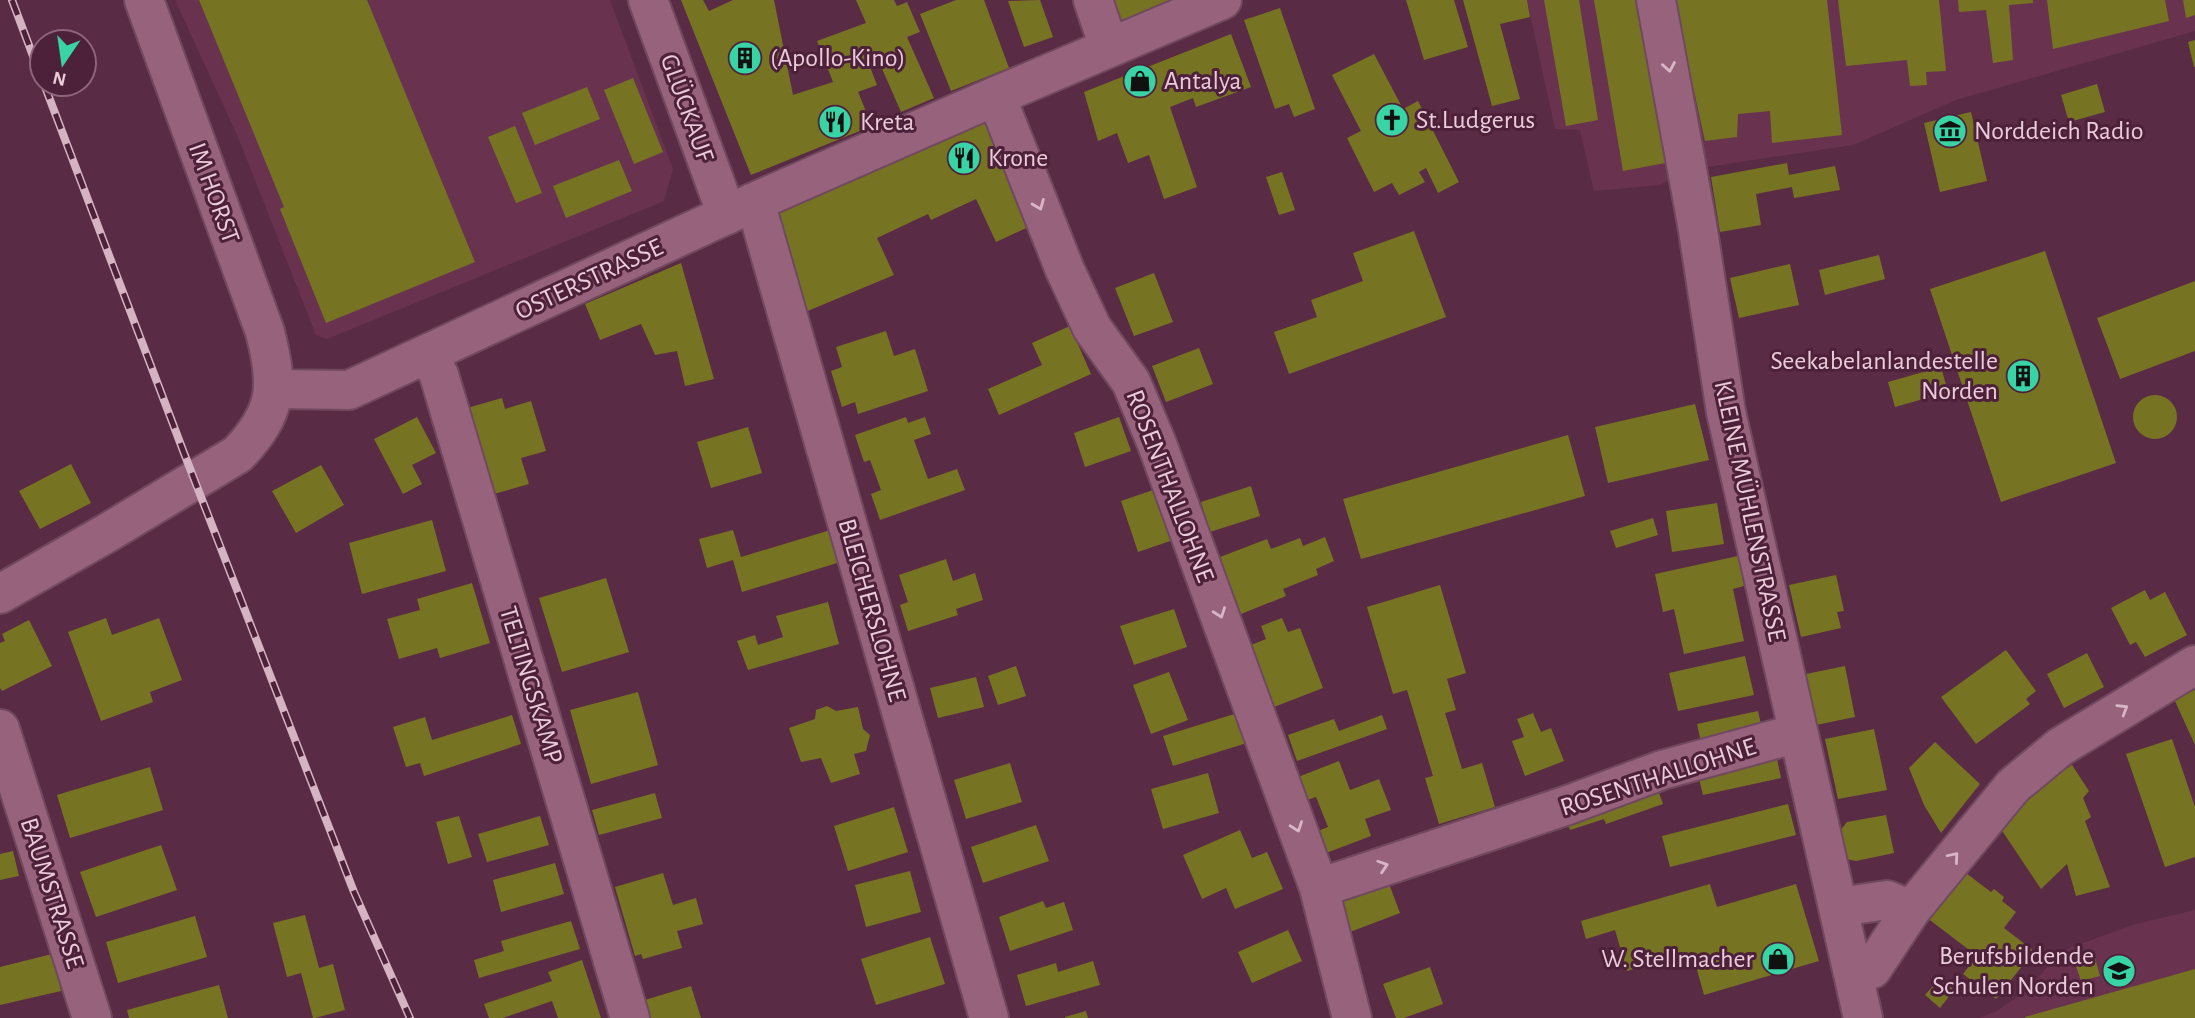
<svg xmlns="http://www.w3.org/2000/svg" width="2195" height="1018" font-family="'Alegreya Sans',sans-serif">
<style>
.built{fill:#693350}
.building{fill:#767422}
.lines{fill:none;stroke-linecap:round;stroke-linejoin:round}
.minor-casing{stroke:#71495f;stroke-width:42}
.tertiary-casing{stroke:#71495f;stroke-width:42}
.minor{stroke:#96627c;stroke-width:38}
.tertiary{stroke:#96627c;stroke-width:38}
.rail-casing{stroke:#d4b3c3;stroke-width:8}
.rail{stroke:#4e213a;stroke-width:5;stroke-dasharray:16;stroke-linecap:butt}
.oneway{stroke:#d8b6c6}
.labels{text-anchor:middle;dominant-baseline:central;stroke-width:6;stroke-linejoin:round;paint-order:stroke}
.poi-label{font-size:26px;fill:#e9cbd9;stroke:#4e213a;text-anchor:start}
.street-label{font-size:26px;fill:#e9cbd9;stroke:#4e213a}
</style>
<rect width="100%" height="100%" fill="#5a2b44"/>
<path class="built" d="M175 0H610L673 169 664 201 327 339 316 335 238 137Z
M1527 0H2195V31L1956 100 1853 145 1687 170 1660 185 1594 191 1580 130 1555 129Z
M2195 910V1018H1978L1995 1012 2025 992 2062 951 2132 925Z"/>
<path class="building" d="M199 0H367L475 262 326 323 280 209 284 207Z
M681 0H703L709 11 733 0H774L793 95 833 82 817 41 866 23 856 0H894L897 6 907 2 920 32 907 37 934 98 901 112 876 55 867 59 877 85 858 92 872 126 751 175Z
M956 0H984L1009 68 951 91 920 14Z
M1040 0 1053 37 1024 47 1008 1Z
M1108 0H1176L1116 22Z
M1406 0H1454L1468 47 1424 60Z
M1463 0H1527L1530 17 1500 24 1520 99 1492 106Z
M1544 0H1579L1598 120 1566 126Z
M1594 0H1647L1676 161 1623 171Z
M1674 0H1827L1842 135 1772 143 1770 111 1738 114 1737 137 1705 141Z
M1838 0H1939L1946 71 1926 72 1927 85 1910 86 1907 60 1846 66Z
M1958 0H2033V3L2009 5 2013 60 1993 63 1986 10 1959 12Z
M2047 0H2165L2169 21 2053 49Z
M2183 0H2195V15L2186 18Z
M1280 8 1315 109 1294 117 1289 104 1275 109 1244 20Z
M1231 34 1251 87 1196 107 1193 98 1170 107 1197 187 1164 199 1149 155 1128 163 1117 133 1098 141 1084 92Z
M2195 40V67H2194L2188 42Z
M1374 54 1403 109 1418 101 1459 182 1438 193 1426 168 1419 172 1425 182 1399 195 1392 183 1374 192 1347 138 1361 131 1332 75Z
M633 78 663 152 634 164 604 90Z
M2097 84 2105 112 2069 122 2061 95Z
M587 87 600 119 535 145 522 113Z
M1971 112 1987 181 1940 192 1924 123Z
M986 119 1035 224 996 242 976 199 931 220 928 214 877 238 894 275 798 315 771 216 851 182Z
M515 126 542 193 516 203 488 137Z
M619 160 632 191 566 218 553 186Z
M1787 163 1789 175 1835 166 1840 190 1794 198 1792 187 1756 194 1761 225 1720 232 1711 177Z
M1282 172 1295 210 1279 215 1266 177Z
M1414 231 1446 317 1289 374 1274 332 1317 317 1311 300 1363 281 1353 253Z
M2045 251 2116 463 2001 502 1930 289Z
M1879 255 1885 279 1825 295 1819 270Z
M681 263 714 379 685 386 677 351 655 355 641 324 600 340 585 304Z
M1790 264 1799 305 1739 318 1730 278Z
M1154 273 1173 322 1134 336 1115 288Z
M2195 281V351L2120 379 2097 318Z
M1070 326 1091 374 999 415 988 389 1042 365 1032 343Z
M886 331 894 356 915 349 928 391 858 414 855 402 842 407 831 371 842 367 836 347Z
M1199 348 1213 384 1166 402 1152 366Z
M1941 367 1948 392 1895 407 1888 382Z
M2133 417a22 22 0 1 1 44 0a22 22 0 1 1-44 0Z
M502 398 505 409 531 401 546 451 521 458 529 484 494 494 467 408Z
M1695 404 1709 460 1608 483 1595 427Z
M417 417 436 453 412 465 422 484 403 494 374 439Z
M906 417 908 423 925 417 931 434 914 440 928 479 957 469 965 490 880 520 871 494 881 490 870 460 864 462 855 435Z
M1119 417 1131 451 1085 467 1074 433Z
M748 427 762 473 711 488 697 442Z
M1568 435 1585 496 1361 559 1343 499Z
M71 464 91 503 40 529 19 491Z
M321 465 344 505 296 533 272 491Z
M1251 486 1260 516 1210 532 1201 502Z
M1159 488 1176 539 1138 552 1121 501Z
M1717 503 1724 544 1672 552 1666 511Z
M1653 518 1658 535 1616 548 1610 531Z
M432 520 446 571 362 594 349 543Z
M837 528 847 560 742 592 733 560 707 568 699 539 733 530 741 557Z
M1325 537 1334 561 1316 569 1318 575 1283 589 1286 596 1241 614 1220 557 1267 539 1271 549 1300 538 1303 546Z
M1738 556 1744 586 1733 589 1744 641 1684 654 1674 609 1663 612 1655 574Z
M946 559 953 581 975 573 983 600 956 609 958 615 908 631 900 605 908 602 899 575Z
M1836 575 1844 611 1837 612 1841 628 1801 637 1789 585Z
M606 578 629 652 562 672 539 598Z
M472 583 490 643 440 658 437 648 399 659 387 619 420 610 417 599Z
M1440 585 1466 673 1447 679 1456 710 1445 713 1462 769 1482 763 1495 807 1439 824 1425 778 1433 776 1407 690 1393 694 1367 607Z
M2145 590 2150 600 2165 592 2187 635 2145 657 2136 642 2130 645 2111 608Z
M828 602 839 644 748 670 737 641 755 635 758 645 783 637 776 616Z
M1174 609 1187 647 1134 665 1120 626Z
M106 618 112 635 159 618 182 680 150 692 153 702 101 721 68 632Z
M1282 618 1288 632 1300 628 1323 688 1274 707 1251 645 1266 639 1261 626Z
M29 620 52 666 2 691 0 688V643L5 641 2 634Z
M2006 650 2036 691 2026 699 2030 704 1976 744 1941 697Z
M2087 653 2104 687 2064 708 2047 674Z
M1745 656 1754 695 1678 711 1669 673Z
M1016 666 1026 696 998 705 988 676Z
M1845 666 1855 717 1816 725 1806 674Z
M1169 672 1188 720 1151 734 1133 685Z
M976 677 984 707 938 718 930 688Z
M2195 690V745L2174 699Z
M638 692 658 765 591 784 570 710Z
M827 706 836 711 858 707 863 729 870 735 866 751 854 754 860 774 831 783 821 758 801 762 789 728 815 719 816 710Z
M1758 711 1763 733 1702 747 1697 724Z
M1241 712 1250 742 1173 766 1163 736Z
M1533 713 1541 732 1551 728 1564 761 1525 776 1512 741 1524 737 1517 719Z
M512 715 521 744 424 776 420 763 406 767 393 727 425 717 432 740Z
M1382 715 1387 729 1297 761 1288 735 1334 719 1339 731Z
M1874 729 1887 790 1838 799 1825 739Z
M2172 739 2195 807V857L2165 867 2126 754Z
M1935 742 1980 784 1941 833 1924 805 1909 768Z
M1774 744 1781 778 1703 795 1695 762Z
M1339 761 1350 790 1379 779 1391 810 1365 819 1371 836 1326 853 1318 831 1328 827 1316 797 1307 800 1298 777Z
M1010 763 1022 802 966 819 954 780Z
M2072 765 2089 791 2083 798 2091 817 2085 821 2110 887 2076 896 2067 864 2041 889 2001 829 2032 790Z
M150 767 163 810 70 838 57 795Z
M1208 773 1219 813 1163 829 1151 789Z
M1654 779 1663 804 1606 824 1604 819 1570 830 1565 818Z
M655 793 662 818 599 835 592 810Z
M1788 804 1796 835 1670 867 1662 836Z
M894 807 908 852 848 871 834 826Z
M1886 815 1894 853 1856 861 1846 859 1840 831 1847 822Z
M459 816 472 857 448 864 436 822Z
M540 816 549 845 487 862 478 834Z
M1036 825 1049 861 983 883 971 847Z
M1240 830 1252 858 1267 852 1283 889 1235 909 1226 888 1202 899 1183 855Z
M161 845 177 890 96 917 80 872Z
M13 851 19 876 0 880V854Z
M555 863 564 894 501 912 493 880Z
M1958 867 1991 892 1994 889 2004 897 2002 901 2016 912 2004 928 2034 951 1996 999 1963 974 1977 956 1922 914Z
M910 871 921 912 866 927 855 885Z
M663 873 673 905 696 898 703 924 677 931 682 948 643 959 641 954 635 956 615 887Z
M1386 876 1400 913 1342 935 1328 899Z
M1710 884 1717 907 1796 884 1819 961 1704 995 1692 952 1627 971 1615 930 1586 939 1581 921Z
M1043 901 1046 908 1064 902 1073 930 1010 951 999 917Z
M305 915 319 968 333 964 345 1010 315 1018H313L301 973 287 977 273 923Z
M195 916 207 957 118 983 106 942Z
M571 921 580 949 479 978 474 960 504 951 501 941Z
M1288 930 1302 961 1252 983 1238 952Z
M930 937 945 984 876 1005 861 959Z
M52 954 61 991 0 1005V967Z
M2094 954 2100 976 2081 981 2074 960Z
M582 960 601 1018H558L552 1001 503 1018H489L484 1004 552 981 548 972Z
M1093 961 1100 985 1026 1006 1017 975 1056 963 1058 972Z
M1430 967 1443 1004 1404 1018H1396L1383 984Z
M2195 969V1018H2025V1017Z
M1940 978 1954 990 1940 1008 1925 995Z
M219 985 228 1018H129L127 1010Z
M691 986 701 1018H651L645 1000Z
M1086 1011 1088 1018H1065V1017Z"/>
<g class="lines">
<defs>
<path id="minor" d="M648 0 727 215
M1093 0 1109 47
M1656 0 1697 224 1726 412 1863 1018
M996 96 1065 270 1092 328 1131 382 1157 444 1319 888 1352 1018
M752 203 760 219 989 1018
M428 354 439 375 630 1018
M0 729 92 1018
M1319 888 1568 805 1662 770 1798 733
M1839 907 1887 900 1911 910
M1854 974 1872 969 1911 910 2013 786 2060 747 2195 665"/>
<path id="tertiary" d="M274 389 349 390 752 203 996 96 1222 0
M0 594 107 533 238 454C278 412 279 386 265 332L144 0"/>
</defs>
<use href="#minor" class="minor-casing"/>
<use href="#tertiary" class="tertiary-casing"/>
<use href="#minor" class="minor"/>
<use href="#tertiary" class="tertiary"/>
<defs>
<path id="rail" d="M12 0 42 80
M44 84 184 453 354 892 410 1018"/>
</defs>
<use href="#rail" class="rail-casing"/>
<use href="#rail" class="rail"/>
</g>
<defs><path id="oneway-chevron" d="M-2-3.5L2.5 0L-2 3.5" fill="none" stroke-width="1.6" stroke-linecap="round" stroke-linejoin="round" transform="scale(1.75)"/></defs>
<g class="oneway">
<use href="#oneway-chevron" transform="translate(1669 67) rotate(80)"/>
<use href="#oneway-chevron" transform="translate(1039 205) rotate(68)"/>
<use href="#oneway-chevron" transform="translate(1220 613) rotate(70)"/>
<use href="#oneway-chevron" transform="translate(2123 709) rotate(-31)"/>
<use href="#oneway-chevron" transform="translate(1297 827) rotate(70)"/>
<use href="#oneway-chevron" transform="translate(1954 857) rotate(-50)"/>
<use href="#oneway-chevron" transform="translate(1383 866) rotate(-18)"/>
</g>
<defs>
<symbol id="building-disc" viewBox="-11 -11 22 22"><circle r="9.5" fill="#39d4a5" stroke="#4e213a"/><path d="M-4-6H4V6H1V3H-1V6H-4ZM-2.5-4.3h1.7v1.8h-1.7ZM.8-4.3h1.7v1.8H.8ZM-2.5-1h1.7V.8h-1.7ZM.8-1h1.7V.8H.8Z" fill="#111"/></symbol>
<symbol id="shop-disc" viewBox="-11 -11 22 22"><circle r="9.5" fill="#39d4a5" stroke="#4e213a"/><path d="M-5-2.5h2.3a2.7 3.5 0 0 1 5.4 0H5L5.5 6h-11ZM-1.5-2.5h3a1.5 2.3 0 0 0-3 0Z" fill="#111"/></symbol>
<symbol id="church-disc" viewBox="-11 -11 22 22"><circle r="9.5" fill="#39d4a5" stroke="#4e213a"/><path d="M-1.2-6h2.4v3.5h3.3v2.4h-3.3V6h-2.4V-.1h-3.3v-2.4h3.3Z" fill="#111"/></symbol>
<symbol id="restaurant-disc" viewBox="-11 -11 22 22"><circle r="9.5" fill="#39d4a5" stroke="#4e213a"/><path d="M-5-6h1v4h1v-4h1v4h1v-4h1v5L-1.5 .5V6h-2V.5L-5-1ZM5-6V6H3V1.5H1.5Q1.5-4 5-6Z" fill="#111"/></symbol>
<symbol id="museum-disc" viewBox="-11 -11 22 22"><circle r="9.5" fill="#39d4a5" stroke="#4e213a"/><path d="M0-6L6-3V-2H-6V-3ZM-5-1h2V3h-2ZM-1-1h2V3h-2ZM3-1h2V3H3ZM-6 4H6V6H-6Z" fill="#111"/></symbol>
<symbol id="school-disc" viewBox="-11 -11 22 22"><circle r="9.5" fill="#39d4a5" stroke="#4e213a"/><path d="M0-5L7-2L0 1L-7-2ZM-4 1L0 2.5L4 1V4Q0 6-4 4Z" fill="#111"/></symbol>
</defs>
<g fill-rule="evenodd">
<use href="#building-disc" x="726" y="39" width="38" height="38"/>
<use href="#shop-disc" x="1121" y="62" width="38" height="38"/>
<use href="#church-disc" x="1373" y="101" width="38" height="38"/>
<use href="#restaurant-disc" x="816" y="103" width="38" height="38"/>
<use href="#museum-disc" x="1931" y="112" width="38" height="38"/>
<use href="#restaurant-disc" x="945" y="139" width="38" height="38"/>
<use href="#building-disc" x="2004" y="357" width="38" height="38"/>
<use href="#shop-disc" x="1759" y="940" width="38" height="38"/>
<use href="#school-disc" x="2100" y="952" width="38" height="38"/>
</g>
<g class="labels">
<g class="poi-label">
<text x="770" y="58">(Apollo-Kino)</text>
<text x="1164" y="81">Antalya</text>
<text x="1416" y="120">St.Ludgerus</text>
<text x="860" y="122">Kreta</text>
<text x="1974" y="131">Norddeich Radio</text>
<text x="988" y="158">Krone</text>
<text x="1998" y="361" text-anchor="end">Seekabelanlandestelle<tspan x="1998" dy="30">Norden</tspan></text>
<text x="2094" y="956" text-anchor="end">Berufsbildende<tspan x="2094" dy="30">Schulen Norden</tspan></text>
<text x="1754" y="959" text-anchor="end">W. Stellmacher</text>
</g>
<g class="street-label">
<text transform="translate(687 108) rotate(70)">GLÜCKAUF</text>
<text transform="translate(214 193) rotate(70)">IM HORST</text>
<text transform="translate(589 279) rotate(-25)">OSTERSTRASSE</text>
<text transform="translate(1170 486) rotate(69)">ROSENTHALLOHNE</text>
<text transform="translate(1750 511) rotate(78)">KLEINE MÜHLENSTRASSE</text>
<text transform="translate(872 610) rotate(74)">BLEICHERSLOHNE</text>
<text transform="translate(531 685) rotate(73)">TELTINGSKAMP</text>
<text transform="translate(1658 777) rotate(-18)">ROSENTHALLOHNE</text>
<text transform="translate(52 893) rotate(72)">BAUMSTRASSE</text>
</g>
</g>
<g transform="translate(63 63) rotate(193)"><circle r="33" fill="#4e213a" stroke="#8c657a" stroke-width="2"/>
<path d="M0-5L12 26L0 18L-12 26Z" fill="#39d4a5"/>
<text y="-10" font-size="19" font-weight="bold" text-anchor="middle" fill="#e9cbd9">N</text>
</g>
</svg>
